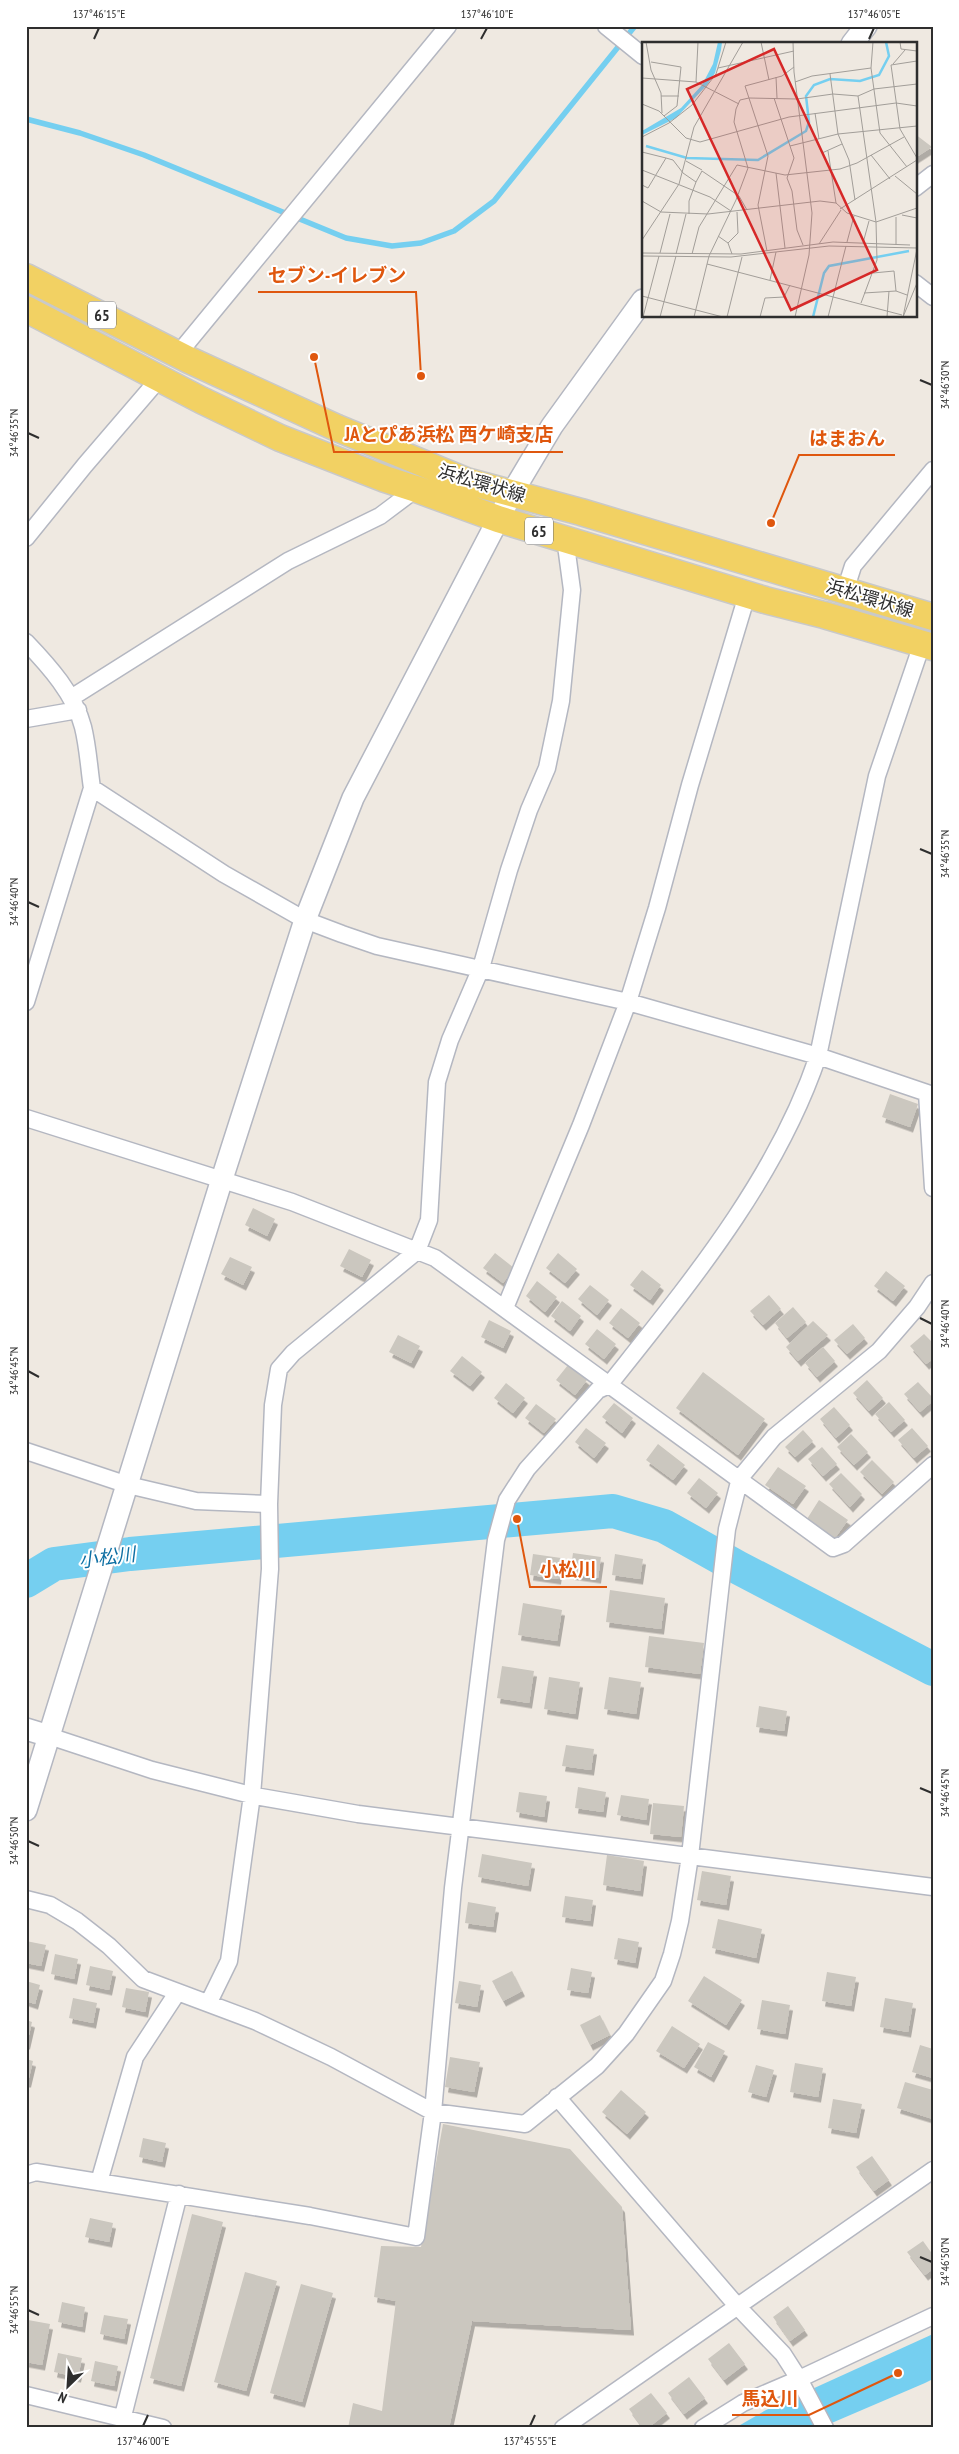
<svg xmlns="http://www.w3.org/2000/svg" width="959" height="2454" font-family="'PT Sans Narrow','Noto Sans JP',sans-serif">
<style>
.water{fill:#75cff0}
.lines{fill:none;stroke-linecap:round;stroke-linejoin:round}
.stream{stroke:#75cff0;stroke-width:5.5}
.river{stroke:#75cff0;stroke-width:34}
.building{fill:#cbc7bf;filter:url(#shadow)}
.minor-casing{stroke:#b4b7c1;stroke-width:19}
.tertiary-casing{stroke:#b4b7c1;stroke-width:24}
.primary-casing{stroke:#c9c9c9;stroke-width:29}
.minor{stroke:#fff;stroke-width:16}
.tertiary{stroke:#fff;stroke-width:21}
.primary{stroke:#f2d163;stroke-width:26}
.ticks{fill:none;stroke:#2e2e2e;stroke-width:2}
.labels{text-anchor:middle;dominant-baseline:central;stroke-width:4;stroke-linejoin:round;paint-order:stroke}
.shield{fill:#fff;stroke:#6d6d6d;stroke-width:1}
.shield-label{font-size:16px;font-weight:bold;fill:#2e2e2e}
.street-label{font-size:18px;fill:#2e2e2e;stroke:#fff}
.water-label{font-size:19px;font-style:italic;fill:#0d6fa3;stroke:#fff}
.inset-river{fill:none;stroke:#75cff0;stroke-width:2.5}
.inset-road{fill:none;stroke:#a29e99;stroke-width:1}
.view{fill:#d62828;fill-opacity:0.15;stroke:#d62828;stroke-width:2.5}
.inset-edge{fill:none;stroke:#2e2e2e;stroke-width:2.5}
.leader{fill:none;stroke:#df570e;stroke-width:2}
.callout-dot{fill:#df570e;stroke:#fff;stroke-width:2}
.callout-label{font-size:19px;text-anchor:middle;font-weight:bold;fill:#df570e;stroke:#fff;stroke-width:4;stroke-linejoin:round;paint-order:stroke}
.neatline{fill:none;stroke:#2e2e2e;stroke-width:2}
.ticks-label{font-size:12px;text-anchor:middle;fill:#2e2e2e}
</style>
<defs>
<filter id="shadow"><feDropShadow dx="3" dy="5.5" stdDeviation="0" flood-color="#0004"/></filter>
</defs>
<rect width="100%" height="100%" fill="#efe9e1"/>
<path class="water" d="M933 2334V2379L925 2383 820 2428H735L766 2410Z"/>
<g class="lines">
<path class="stream" d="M26 119 80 133 144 155 346 238 392 246 421 243 454 231 494 201 635 26"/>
<path class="river" d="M26 1581 54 1564 130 1554 613 1511 664 1526 737 1567 933 1669"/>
</g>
<path class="building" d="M915 134 932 147 915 158Z
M890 1094 918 1104 910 1127 882 1117Z
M253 1208 275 1219 267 1236 245 1225Z
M349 1249 371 1260 362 1277 340 1266Z
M495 1253 514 1268 503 1283 483 1268Z
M558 1253 577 1269 565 1283 546 1268Z
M230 1257 252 1267 243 1285 221 1274Z
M642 1270 661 1285 650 1300 630 1285Z
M886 1271 905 1286 893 1301 874 1286Z
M537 1281 557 1297 545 1312 526 1296Z
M590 1285 609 1300 597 1315 578 1299Z
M769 1295 781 1309 763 1325 750 1311Z
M562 1301 581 1316 570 1331 551 1316Z
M793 1307 806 1322 787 1338 775 1323Z
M621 1308 640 1323 628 1338 609 1323Z
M489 1320 511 1331 503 1348 481 1337Z
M813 1321 828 1335 798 1361 786 1347Z
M853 1324 865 1338 847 1354 834 1340Z
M597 1329 616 1344 604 1359 585 1344Z
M924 1334 933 1343V1359L926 1364 910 1346Z
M398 1335 420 1346 411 1363 389 1352Z
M823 1347 835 1361 817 1377 805 1363Z
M462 1356 482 1372 470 1386 450 1371Z
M568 1365 587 1380 575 1395 556 1380Z
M703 1372 765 1419 738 1455 676 1408Z
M867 1380 883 1398 869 1411 853 1393Z
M918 1382 933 1398V1401L920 1412 904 1394Z
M506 1383 525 1398 513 1413 494 1398Z
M889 1402 905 1420 891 1432 875 1414Z
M614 1403 633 1418 622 1433 602 1417Z
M536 1404 556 1419 544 1433 525 1418Z
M834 1407 850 1425 836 1438 820 1419Z
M586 1428 606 1443 594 1458 575 1442Z
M912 1428 928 1446 914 1458 898 1440Z
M803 1430 813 1441 795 1457 785 1447Z
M851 1434 868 1452 854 1465 837 1447Z
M658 1444 685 1465 673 1480 646 1460Z
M822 1447 837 1464 823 1476 808 1459Z
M872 1460 894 1482 882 1494 860 1472Z
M778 1467 806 1486 793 1504 765 1485Z
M841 1473 862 1494 850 1507 829 1484Z
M699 1478 718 1493 706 1508 687 1493Z
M819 1500 848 1520 835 1538 807 1519Z
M573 1553 601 1557 598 1578 570 1574Z
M533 1554 561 1558 558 1579 530 1575Z
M615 1554 643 1559 640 1579 612 1575Z
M610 1590 665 1598 661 1629 606 1622Z
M523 1603 562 1610 557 1641 518 1635Z
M649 1636 704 1643 700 1674 645 1667Z
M502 1666 534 1671 529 1703 497 1698Z
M549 1677 580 1682 575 1714 544 1709Z
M609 1677 641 1682 636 1714 604 1709Z
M759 1706 787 1711 784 1731 756 1727Z
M566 1745 594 1749 591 1770 562 1766Z
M578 1787 606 1792 603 1812 575 1808Z
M519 1792 547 1796 544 1817 516 1812Z
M621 1795 649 1799 646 1820 617 1815Z
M653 1803 684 1806 681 1837 650 1834Z
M482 1854 532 1863 528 1886 478 1877Z
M607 1855 644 1861 640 1891 603 1885Z
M702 1871 731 1876 726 1905 697 1900Z
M565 1896 593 1900 590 1921 562 1917Z
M468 1902 496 1907 493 1927 465 1923Z
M718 1919 762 1929 756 1958 712 1948Z
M618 1938 639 1942 635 1963 614 1959Z
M26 1941 46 1945 41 1966 26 1963Z
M55 1954 78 1959 74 1979 51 1974Z
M90 1966 113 1971 109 1990 86 1985Z
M571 1968 592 1972 588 1993 567 1990Z
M512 1971 522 1991 503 2001 492 1981Z
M827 1972 856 1977 851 2006 822 2001Z
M704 1976 742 2000 726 2025 688 2001Z
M26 1981 40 1985 35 2004 26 2001Z
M459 1981 481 1985 477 2007 455 2003Z
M126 1988 149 1992 145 2012 122 2007Z
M73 1998 97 2003 93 2023 69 2018Z
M885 1998 913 2003 908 2032 880 2027Z
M762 2000 790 2005 785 2034 757 2029Z
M600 2015 610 2035 590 2045 580 2025Z
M26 2020 32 2022 27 2044H26Z
M672 2026 700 2044 684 2068 656 2051Z
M708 2042 725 2051 711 2077 694 2067Z
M920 2045 933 2049V2078L912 2072Z
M450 2057 480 2062 474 2092 445 2087Z
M26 2059 33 2061 28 2082H26Z
M795 2063 823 2068 818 2097 790 2092Z
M756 2065 774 2070 766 2097 748 2092Z
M905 2082 933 2090V2119L897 2108Z
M621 2090 646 2112 627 2134 602 2112Z
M833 2099 862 2104 856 2133 828 2128Z
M443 2124 570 2149 622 2207 631 2330 472 2321 449 2428H348L353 2403 382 2411 396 2301 374 2297 381 2246 421 2247Z
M143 2138 166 2143 162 2162 139 2157Z
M872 2156 889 2180 874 2191 856 2167Z
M192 2214 223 2222 181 2386 150 2378Z
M90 2218 113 2223 109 2242 85 2237Z
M923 2241 933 2255V2269L925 2275 907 2252Z
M245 2272 277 2281 246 2391 214 2382Z
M301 2284 333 2293 302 2402 270 2393Z
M62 2302 85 2307 82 2327 58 2322Z
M788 2306 805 2330 790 2341 773 2317Z
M104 2315 128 2319 124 2339 100 2334Z
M28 2320 50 2324 42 2365 26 2362Z
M729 2343 745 2364 724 2380 708 2359Z
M58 2353 82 2358 78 2377 54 2372Z
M95 2361 118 2366 114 2386 91 2381Z
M689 2377 705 2398 684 2414 668 2393Z
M651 2393 667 2413 648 2428H643L629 2409Z"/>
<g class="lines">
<defs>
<path id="minor" d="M606 26 643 56
M915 188 933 174
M915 283 933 297
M178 354 448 26
M26 538 85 465 158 380
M845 591 853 566 933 470
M26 642C49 666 75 695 83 727 88 747 89 768 92 788L224 874 305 920 342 934 377 946 628 1002 818 1056 933 1095
M71 698 288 561 380 516 416 489
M26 719 78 710
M26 1002 92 788
M927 1093 933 1188
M26 1118 292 1202 435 1258 833 1548 844 1544 933 1465
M505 1308 581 1125 628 1002 657 908 690 785 747 595
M26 1451 128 1485 196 1501 269 1504
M49 1736 152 1770 255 1796 358 1814 933 1887
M26 1899 50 1905 77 1921 109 1946 143 1979 255 2021 331 2057 433 2112 525 2124 597 2066 626 2034 663 1981 672 1954 680 1921 690 1856 727 1529 740 1478 774 1437 879 1351 917 1307 933 1283
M209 2002 229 1961 252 1795 270 1569 269 1504 273 1405 279 1369 293 1353 417 1251 429 1220 437 1082 450 1040 481 968 509 870 529 810 547 768 561 701 572 590 565 538
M557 2097 738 2307 783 2354 799 2379 825 2428
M26 2175 36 2172 310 2216 416 2237 433 2112 453 1888 496 1540 507 1500 527 1469 598 1390 609 1385C689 1284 776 1180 818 1056L877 776 922 644
M99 2182 135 2057 177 1993
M26 2395 163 2428
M120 2428 179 2194
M563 2428 933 2170
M703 2428 743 2403 799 2379 933 2316"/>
<path id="tertiary" d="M852 44 866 26
M26 1729 49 1736
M26 1810 222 1179 305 920 353 798 512 493 552 426 643 300"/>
<path id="primary" d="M26 277 189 360 337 428 466 481 581 512 933 617
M26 309 201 400 280 438 385 479 416 489 498 519 765 600 824 615 933 647"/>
</defs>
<use href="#minor" class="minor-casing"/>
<use href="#tertiary" class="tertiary-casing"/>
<use href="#primary" class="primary-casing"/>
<use href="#minor" class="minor"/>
<use href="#tertiary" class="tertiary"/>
<use href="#primary" class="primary"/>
</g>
<path class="ticks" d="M94 39 99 28M481 39 487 28M869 39 874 28M920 380 932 385M28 433 39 438M920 849 932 854M28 902 39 907M920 1318 932 1324M28 1371 39 1377M920 1788 932 1793M28 1841 39 1846M920 2257 932 2262M28 2310 39 2315M143 2426 148 2415M530 2426 535 2415"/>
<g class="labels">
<g class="shield">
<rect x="88" y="301.5" width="28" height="27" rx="4"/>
<rect x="525" y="517.5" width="28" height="27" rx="4"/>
</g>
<g class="shield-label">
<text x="102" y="315">65</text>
<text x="539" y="531">65</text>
</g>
<g class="street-label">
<text transform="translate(482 483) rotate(17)">浜松環状線</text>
<text transform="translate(870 598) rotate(17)">浜松環状線</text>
</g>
<g class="water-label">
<text transform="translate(107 1557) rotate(-7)">小松川</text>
</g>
</g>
<g transform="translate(642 42)">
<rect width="275" height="275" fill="#efe9e1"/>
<path d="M76 0H80L79 8 73 31 65 43 34 76 0 93V89L39 66 60 43 71 22Z" fill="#75cff0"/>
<path class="inset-river" d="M4 104 45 116 116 118 164 89 167 80 164 54 172 43 188 37 218 39 237 33 247 14 244 0M171 275 182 231 187 224 267 209"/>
<path class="inset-road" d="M4 0 9 28 19 51 20 71M119 0 127 38M151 0 152 30 170 171 167 213 153 275M231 0 229 26 238 91 265 125M258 0 259 7 275 9M275 19 249 23 258 87 275 116M9 20 39 25 35 64 22 74M251 22 263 8M76 26 152 9M188 32 196 92 207 118 213 158M134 35 135 56M0 36 54 40 97 62M54 40 56 0M153 40 170 34 229 26M19 54H37M216 54 234 180 275 166M132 56 152 116 145 136 150 149 155 188 161 203M155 57 191 52 216 54 232 47 275 42M0 62 17 69 44 96 58 100 147 75 254 61 275 64M173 71 177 97M0 95 27 81 50 63 74 32 84 0M174 98 180 111 200 102M148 104 196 92 275 84M186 109 194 161M0 110 24 116 6 146 0 143M229 113 248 137M24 116 31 118 41 131M44 119 60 128M0 128 68 155 89 169M41 131 54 140 60 129 97 154 105 168M134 131 143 206M253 134 275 152M0 159 19 170 66 172 178 159 194 161 205 171 234 180 235 218 219 261M198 167 275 118M47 172V159L54 140M260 173 275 176M76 194 86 201 90 212M0 198 37 142 52 85 101 0M205 200 212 174M86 201 96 191 95 170M221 201 227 179M177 202 199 168M254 203V175M125 209 116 163 126 114 103 44 140 34 152 25M0 211 99 212 191 200 268 203M18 211 28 172M34 212 44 172M50 212 57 185 95 123 143 133 198 127 215 121 262 95M0 214 89 215 187 204 275 206M65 222 260 273M231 231 252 229 254 249M128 238 134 210M222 251 254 249 265 253M0 254 81 275M1 275 17 214M18 275 34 214M52 275 67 214 94 158 106 126 92 80 94 67 98 58 107 56 155 57M85 275 100 215M118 275 123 256 142 255 148 243M186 275 204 204M245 275 247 249M261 275 275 207M261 275 275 241"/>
<path class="view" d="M132 7 235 228 149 268 45 47Z"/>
<rect width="275" height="275" class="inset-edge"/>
</g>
<path class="leader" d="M421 376L416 292H258M314 357L334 452H563M771 523L799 455H895M517 1519L530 1587H607M898 2373L809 2415H732"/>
<g class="callout-dot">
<circle cx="421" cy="376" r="5"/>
<circle cx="314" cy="357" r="5"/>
<circle cx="771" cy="523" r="5"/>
<circle cx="517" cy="1519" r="5"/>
<circle cx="898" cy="2373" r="5"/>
</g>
<g class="callout-label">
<text x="337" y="282">セブン-イレブン</text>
<text x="449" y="441">JAとぴあ浜松 西ケ崎支店</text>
<text x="847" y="445">はまおん</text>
<text x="568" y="1576">小松川</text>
<text x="770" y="2405">馬込川</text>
</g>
<rect width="959" height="2454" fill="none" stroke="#ffffff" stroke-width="55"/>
<g transform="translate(68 2386) rotate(205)" stroke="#ffffff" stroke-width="4" paint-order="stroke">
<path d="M0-4L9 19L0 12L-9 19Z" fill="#2e2e2e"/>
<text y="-8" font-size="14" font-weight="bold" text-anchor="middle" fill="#2e2e2e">N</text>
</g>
<rect x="28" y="28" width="904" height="2398" class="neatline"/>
<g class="ticks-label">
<text x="99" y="18">137°46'15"E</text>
<text x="487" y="18">137°46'10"E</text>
<text x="874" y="18">137°46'05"E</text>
<text transform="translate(945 385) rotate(-90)" y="4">34°46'30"N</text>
<text transform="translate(14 433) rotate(-90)" y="4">34°46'35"N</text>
<text transform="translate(945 854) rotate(-90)" y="4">34°46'35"N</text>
<text transform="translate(14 902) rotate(-90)" y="4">34°46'40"N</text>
<text transform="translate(945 1324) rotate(-90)" y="4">34°46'40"N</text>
<text transform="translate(14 1371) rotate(-90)" y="4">34°46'45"N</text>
<text transform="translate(945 1793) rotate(-90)" y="4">34°46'45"N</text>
<text transform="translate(14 1841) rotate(-90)" y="4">34°46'50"N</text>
<text transform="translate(945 2262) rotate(-90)" y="4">34°46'50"N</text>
<text transform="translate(14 2310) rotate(-90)" y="4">34°46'55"N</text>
<text x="143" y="2445">137°46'00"E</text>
<text x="530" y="2445">137°45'55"E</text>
</g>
</svg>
